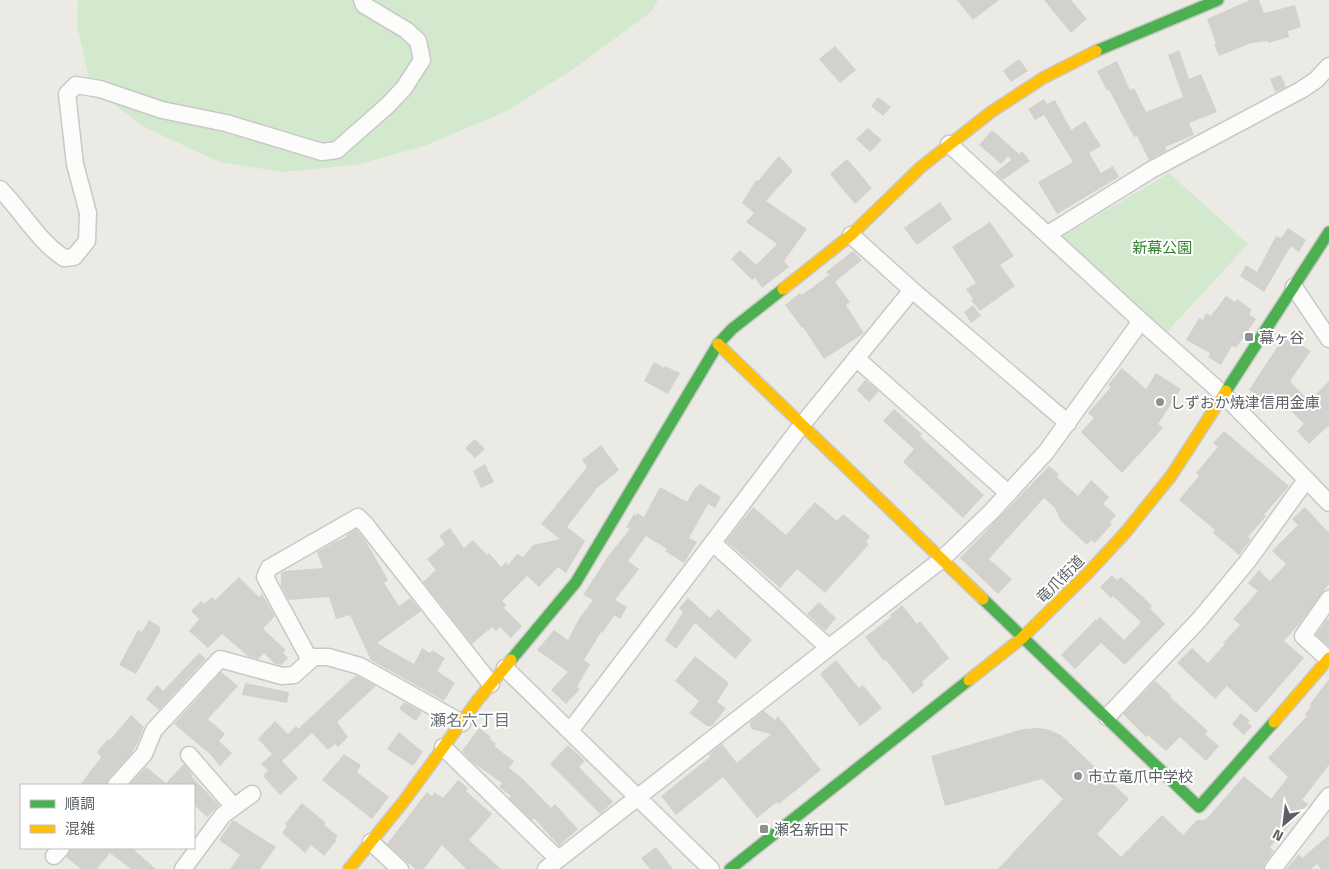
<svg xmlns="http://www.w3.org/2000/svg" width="1329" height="869" font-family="'Titillium Web','Noto Sans JP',sans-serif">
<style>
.green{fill:#d3e9ce}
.building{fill:#d2d1ce}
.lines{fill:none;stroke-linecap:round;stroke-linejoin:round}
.street-casing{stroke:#c8c8c8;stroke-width:19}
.fast-casing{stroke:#c9c9c9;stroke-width:14}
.slow-casing{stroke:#c9c9c9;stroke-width:14}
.street{stroke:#fcfcfb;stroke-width:16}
.fast{stroke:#4caf50;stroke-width:11}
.slow{stroke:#ffc107;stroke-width:11}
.poi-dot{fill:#8d9091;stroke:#fff;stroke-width:2}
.labels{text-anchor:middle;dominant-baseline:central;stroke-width:4;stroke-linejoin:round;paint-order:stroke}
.park-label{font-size:15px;fill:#2f822b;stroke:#fff}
.poi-label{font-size:15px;fill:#5a6064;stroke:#fff;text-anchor:start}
.street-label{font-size:15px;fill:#5a6064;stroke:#fff}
.neighbourhood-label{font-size:16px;fill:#6b7277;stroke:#fff}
</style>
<rect width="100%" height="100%" fill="#eceae5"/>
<path class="green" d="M78 0H658L651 12 572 70 507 111 424 146 356 165 282 172 219 162 142 126 91 86 77 26Z
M1169 173 1248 244 1167 332 1060 238Z"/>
<path class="building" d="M957 0H999L973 20Z
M1044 0H1071L1087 19 1071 33Z
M1250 0H1259L1264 13 1295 5 1301 27 1288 31 1289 37 1268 43V41L1251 43 1219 56 1214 44 1216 43 1207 19Z
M835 46 856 70 840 83 819 59Z
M1179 50 1189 79 1201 74 1217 112 1189 123 1194 135 1165 147 1167 150 1149 160 1137 136 1134 137 1109 90 1107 91 1097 71 1117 61 1130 90 1134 88 1146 112 1183 97 1168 55Z
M1019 59 1028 71 1011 82 1003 71Z
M1281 75 1286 87 1275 92 1270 79Z
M878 97 891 107 883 116 871 106Z
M1044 99 1047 104 1055 100 1071 130 1085 121 1101 146 1089 153 1101 173 1113 166 1119 177 1057 214 1038 182 1073 162 1044 115 1035 120 1028 109Z
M868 128 882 140 870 152 856 139Z
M992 130 1019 154 1022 151 1030 161 1003 180 995 173 1011 160 1008 156 1001 164 979 145Z
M779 156 793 171 766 201 807 229 784 261 789 267 762 288 755 278 752 280 731 259 740 250 756 265 777 244 746 222 754 213 742 203 756 180 758 181Z
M847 159 872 188 855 204 830 174Z
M940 202 952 219 917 245 904 228Z
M990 222 1014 256 1000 265 1015 286 980 311 971 300 973 299 966 289 976 283 952 247Z
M1288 228 1306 240 1299 252 1291 246 1264 292 1240 276 1246 265 1257 272 1276 236 1281 238Z
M853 251 862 260 835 282 850 302 846 305 864 333 824 359 803 327 802 328 785 305 800 293 802 295 829 275 826 272Z
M1226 296 1235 302 1237 299 1252 310 1249 314 1256 319 1236 348 1232 346 1221 365 1208 357 1210 353 1186 340 1199 318 1203 320 1206 313 1211 316Z
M973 305 981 316 971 323 964 312Z
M1285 335 1311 351 1290 381 1309 401 1329 381V425L1309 444 1297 431 1304 424 1272 392 1267 401 1249 390Z
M654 362 664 368 665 366 680 373 668 394 644 381Z
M1122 368 1146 389 1156 373 1181 389 1158 424 1163 428 1122 473 1081 432 1094 418 1088 413 1111 387 1108 385Z
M865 380 879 391 869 402 857 390Z
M894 409 922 434 920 436 984 495 963 518 903 462 914 449 883 421Z
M1224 431 1289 486 1264 515 1266 516 1248 537 1251 539 1239 555 1213 533 1215 530 1179 500 1199 476 1196 473 1218 447 1213 443Z
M475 439 485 449 475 458 465 448Z
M601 445 619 470 597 488 567 527 585 541 566 573 558 567 539 587 527 576 502 601 506 605 504 608 522 626 511 638 500 627 496 631 492 627 472 644 423 582 436 570 427 559 445 544 439 536 450 528 464 548 473 540 487 555 489 553 501 567 506 562 508 565 517 554 523 557 533 545 560 539 541 524 587 467 582 460Z
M485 464 494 482 481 488 473 471Z
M1049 466 1059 474 1057 477 1078 496 1091 480 1109 497 1103 504 1116 515 1110 522 1112 524 1095 543 1091 540 1087 545 1061 521 1055 508 1044 498 989 559 1012 579 998 594 960 558Z
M700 484 721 497 715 508 708 504 689 538 697 542 684 563 665 551 667 549 646 536 628 561 639 569 615 600 627 607 620 619 615 615 602 633 601 632 584 660 590 664 577 687 580 689 566 704 551 690 568 672 537 650 554 630 568 640 580 617 593 600 583 595 609 555 630 529 626 527 634 514 637 515V513L644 517 660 487 687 502 696 486 698 487Z
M815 502 837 521 843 514 870 536 866 542 869 544 863 551 825 593 797 569 780 588 726 541 753 507 786 535Z
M1305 507 1329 533V584L1300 623 1284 641 1304 658 1256 713 1227 686 1215 699 1177 663 1192 648 1208 663 1225 644 1223 643 1240 625 1233 619 1258 591 1248 583 1259 570 1270 581 1286 564 1272 551 1298 525 1292 519Z
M356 529 365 540 388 580 384 583 399 606 410 598 421 611 377 643 414 664 422 648 430 653 432 650 445 658 437 671 455 683 444 701 369 659 370 658 350 615 336 619 329 597 289 600 281 586V573L285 571 323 568 317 552 337 541 347 537 346 536Z
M1112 575 1117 580 1121 577 1143 597 1152 606 1150 608 1165 624 1125 665 1101 643 1075 669 1061 655 1096 619 1097 621 1100 617 1124 640 1141 622 1113 596 1111 598 1100 587Z
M239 577 259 597 262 594 275 616 263 629 286 650 283 653 288 658 281 665 275 664 264 653 258 659 249 657 222 634 208 648 189 631 199 619 191 611 201 601 204 604 212 597 215 600Z
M688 598 710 618 718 609 752 640 735 659 695 623 676 649 665 640 683 612 679 608Z
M819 602 836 618 825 631 807 614Z
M902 605 917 624 920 621 949 658 922 682 924 685 913 694 886 660 884 661 865 637 891 617 890 615Z
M1327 619 1329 620V645H1327L1316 635Z
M149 620 160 627V632L136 674 119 665 138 630 142 632Z
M199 653 206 659 159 710 146 699 157 685 163 691Z
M695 656 729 683 717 702 726 708 712 726H707L689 713 699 701 675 681Z
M836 660 859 688 863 685 882 708 860 726 820 674Z
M221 672 238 686 208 719 225 734 219 741 232 753 220 766 211 755 174 724Z
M356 675 376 686 337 722 348 737 338 747 335 744 328 750 312 733 282 761 298 778 280 795 263 776 268 770 261 764 272 754 258 739 275 721 288 734 296 726 298 729Z
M1329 679V765L1302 800 1308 804 1270 847 1274 851 1265 863 1263 869H998L1063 799 1042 779 945 806 931 756 1023 729 1038 728 1047 729 1061 735 1129 799 1097 834 1121 857 1162 815 1183 835 1197 820H1204L1209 816 1244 776 1271 799 1288 777 1268 758 1307 716 1305 714 1311 707 1310 704Z
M1155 681 1171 695 1170 697 1208 731 1205 734 1219 746 1206 761 1180 737 1166 751 1148 735 1146 737 1123 714Z
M245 683 289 692 287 703 242 695Z
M404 702 422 712 416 721 399 709Z
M764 711 775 720 778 716 821 770 779 804 777 802 757 818 723 777 676 815 661 796 710 757 708 755 722 744 737 763 771 734 751 729 750 722Z
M1241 713 1250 721 1248 723 1252 726 1244 735 1232 724Z
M131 715 144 727 137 744 131 754 109 778 106 785H80L101 757 97 752 108 739 110 740Z
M479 728 491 737 490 739 496 744 494 746 514 761 509 768 523 779 551 808 555 804 578 829 559 846 534 818 532 820 509 798 511 796 499 787 502 783 472 762 462 751Z
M399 732 423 752 413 766 387 749Z
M568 745 585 761 579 767 613 802 600 814 550 764Z
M344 754 361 765 357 772 389 797 372 819 322 780Z
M184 764 193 775 191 776 219 805 207 817 194 805V785H129L146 767 166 783Z
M458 780 468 788 466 791 492 814 469 840 501 869H466L442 845 424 869H415L387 844 427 792 432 796 434 792 443 798Z
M302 803 326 823 324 825 338 836 335 839 337 840 324 856 311 845 305 853 282 833 287 826 285 824Z
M233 820 276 847 260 869H230L240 855 219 840Z
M1329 835V869H1321L1317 864 1312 868V869H1286L1299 854 1302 858Z
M656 847 673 869H650L641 858Z
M71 848H132L156 869H131L110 853 97 869H81L66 857Z"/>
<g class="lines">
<defs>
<path id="street" d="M949 144 1141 321 1224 395 1329 503
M0 189C22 211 38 241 64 258L74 257 87 241 88 213 75 164 67 94 76 85 100 89 162 110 226 123 322 152 337 150 388 105 404 88 422 60 418 41 406 30 364 5 362 0
M1048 234 1151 170 1301 90 1316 80 1329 66
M851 235 912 290 1068 423
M1294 287 1329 339
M856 358 1008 493
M713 543 828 647
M1328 659 1303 636 1329 599
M310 660 265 577 269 568 358 517 365 524 491 684
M505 668 711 869
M1107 717 1199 620 1247 562 1306 480
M570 731 801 426 912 290
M443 747 558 859
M189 755 234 807
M116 785 144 754 154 730 220 659 282 676 294 675 314 657H328L360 666 462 723
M371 842 400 869
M54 856 61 848
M183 869 223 815 252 794
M546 869 941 560 991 512 1046 452 1141 321
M1273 869 1329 796"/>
<path id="fast" d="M1096 51 1218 0
M1226 391 1329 232
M983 599 1199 807 1274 722
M511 660 576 582 718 344 732 329 783 289
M730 869 969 680"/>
<path id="slow" d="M783 289 851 235 921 167 991 112 1043 78 1096 51
M718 344 983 599
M969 680 1022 638 1087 574 1125 533 1171 476 1226 391
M1274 722 1329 658
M349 869 404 801 477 701 511 660"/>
</defs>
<use href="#street" class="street-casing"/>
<use href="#fast" class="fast-casing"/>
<use href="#slow" class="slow-casing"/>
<use href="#street" class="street"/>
<use href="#fast" class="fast"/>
<use href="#slow" class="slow"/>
</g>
<g class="poi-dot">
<rect x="1244" y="332" width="10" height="10" rx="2.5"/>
<circle cx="1160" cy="402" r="5"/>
<circle cx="1078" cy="776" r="5"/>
<rect x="759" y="824" width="10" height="10" rx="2.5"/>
</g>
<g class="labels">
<g class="park-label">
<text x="1162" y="247">新幕公園</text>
</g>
<g class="poi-label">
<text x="1259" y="337">幕ヶ谷</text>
<text x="1170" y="402">しずおか焼津信用金庫</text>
<text x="1088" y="776">市立竜爪中学校</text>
<text x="774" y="829">瀬名新田下</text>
</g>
<g class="street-label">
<text transform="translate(1060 579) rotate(-45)">竜爪街道</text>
</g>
<g class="neighbourhood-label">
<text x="470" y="720">瀬名六丁目</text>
</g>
</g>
<rect x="20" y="784" width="175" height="65" fill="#ffffff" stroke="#bdbfc1"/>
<rect x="30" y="800" width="25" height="8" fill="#4caf50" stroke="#bdbfc1"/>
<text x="65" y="809" font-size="15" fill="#5a6064">順調</text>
<rect x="30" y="825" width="25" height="8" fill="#ffc107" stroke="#bdbfc1"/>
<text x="65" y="834" font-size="15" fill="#5a6064">混雑</text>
<g transform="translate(1284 824) rotate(208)" stroke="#ffffff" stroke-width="4" paint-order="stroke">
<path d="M0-4L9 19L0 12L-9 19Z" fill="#5a6064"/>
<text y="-8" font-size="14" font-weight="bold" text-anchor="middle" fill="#5a6064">N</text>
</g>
</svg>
